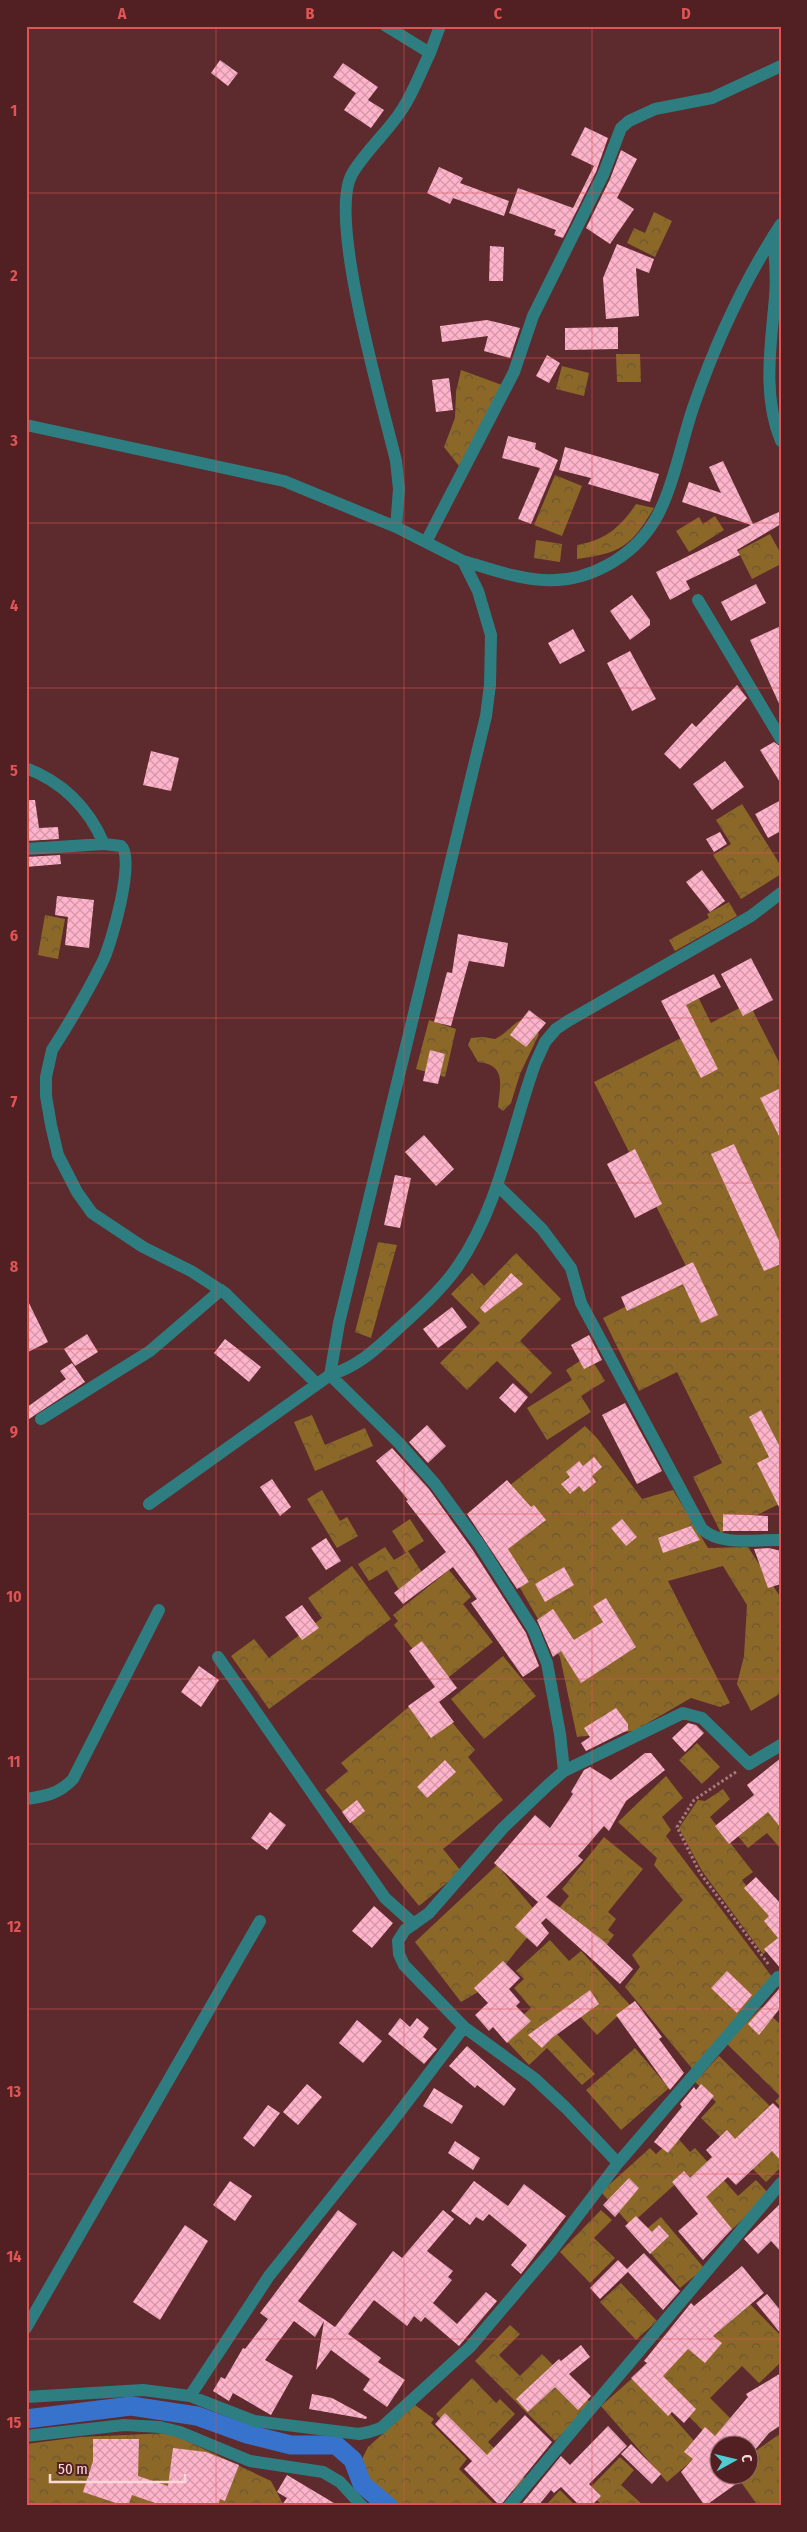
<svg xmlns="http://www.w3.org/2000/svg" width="807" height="2532" font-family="'Fira Sans Condensed',sans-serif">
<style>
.forest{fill:url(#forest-crowns)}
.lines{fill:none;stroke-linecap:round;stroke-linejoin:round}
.canal{stroke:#3772cc;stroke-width:19}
.building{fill:url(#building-cross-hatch)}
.path{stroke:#a67b7c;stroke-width:3;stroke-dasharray:2.5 2.5;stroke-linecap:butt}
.minor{stroke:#2e7e81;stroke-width:12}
.grid{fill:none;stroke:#df5454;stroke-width:1;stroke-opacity:0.55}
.neatline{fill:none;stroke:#df5454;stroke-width:2}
.grid-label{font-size:16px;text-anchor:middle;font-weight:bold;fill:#df5454}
</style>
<defs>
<pattern id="forest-crowns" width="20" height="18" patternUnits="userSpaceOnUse" patternTransform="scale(1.25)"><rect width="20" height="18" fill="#8b6828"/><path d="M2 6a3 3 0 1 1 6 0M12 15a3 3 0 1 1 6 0" fill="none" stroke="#6e5633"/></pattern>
<pattern id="building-cross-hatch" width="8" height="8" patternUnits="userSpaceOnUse" patternTransform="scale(1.25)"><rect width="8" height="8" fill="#ffb4cb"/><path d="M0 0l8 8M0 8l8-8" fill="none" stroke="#d297a8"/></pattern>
</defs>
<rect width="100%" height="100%" fill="#5d2a2d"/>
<path class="forest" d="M654 212 672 221 655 257 627 243 634 228 645 233Z
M616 354H640L641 382H617Z
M562 366 589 373 584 396 556 389Z
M461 370 502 385 459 466 444 447 455 418 456 392Z
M555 475 582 486 562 536 534 525Z
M636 504 654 508C631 546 622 553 577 559V545C605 540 620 528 636 504Z
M715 516 724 530 689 552 676 531 699 517 703 524Z
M770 534 781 554V564L752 579 738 551Z
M536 540 562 544 560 562 534 558Z
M742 804 781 866V874L741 899 713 855 731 844 716 820Z
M729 902 737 916 675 951 669 940 709 918 707 914Z
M45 915 65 919 58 959 38 955Z
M697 995 711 1023 749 1003 781 1066V1503L721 1533 693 1477 722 1463 677 1372 639 1391 603 1318 690 1274 594 1082 685 1036 671 1008Z
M429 1020 456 1029 445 1077 416 1069Z
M521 1020 539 1034 520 1074 511 1103 503 1111 498 1107C500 1085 507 1065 478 1062L468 1045 471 1038 483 1037 495 1039C506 1034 511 1025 521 1020Z
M378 1242 397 1245 371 1338 355 1332Z
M516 1253 561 1299 520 1341 552 1373 531 1394 497 1361 467 1390 440 1363 480 1323 451 1294 472 1273 484 1286Z
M589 1355 605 1381 581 1396 591 1412 547 1440 527 1408 572 1380 566 1370Z
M312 1415 325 1445 365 1428 373 1446 315 1471 294 1422Z
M585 1426 597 1438 642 1499 673 1490 708 1548 748 1547 781 1598V1693L751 1711 737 1684 744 1656 747 1605 723 1566 668 1581 730 1703 720 1707 691 1698 634 1731 577 1737 560 1657 476 1512Z
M322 1490 340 1521 347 1517 358 1536 337 1548 307 1499Z
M410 1519 424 1541 408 1551 425 1577 401 1593 387 1570 369 1581 358 1564 385 1547 394 1560 406 1553 392 1531Z
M352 1566 391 1619 269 1709 231 1656 254 1639 269 1658 322 1618 308 1598Z
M449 1570 471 1597 463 1604 493 1642 440 1684 394 1625 398 1621 393 1615Z
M503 1656 536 1696 484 1739 451 1699Z
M427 1692 475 1750 468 1757 503 1800 443 1849 461 1871 419 1906 325 1790 348 1771 341 1763Z
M697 1743 720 1767 702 1784 679 1760Z
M666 1776 683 1798 662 1817 671 1830 666 1836 773 1978 694 2071 625 1987 640 1967 632 1955 683 1900 654 1865 657 1858 618 1822Z
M723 1789 730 1799 710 1817 753 1872 742 1880 781 1930V1943L763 1954 702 1871 679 1828 698 1800 705 1801Z
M781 1796V1849L767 1833 748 1848 727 1823Z
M604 1837 643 1869 608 1912 616 1919 608 1930 614 1935 604 1949 557 1911 569 1896 562 1889Z
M497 1865 542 1919 488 1986 461 2002 415 1942Z
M550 1940 569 1961 581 1951 630 2005 597 2035 576 2012 555 2032 595 2074 582 2085 547 2048 529 2065 501 2035 531 2008 514 1988 524 1979 516 1971Z
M762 2007 781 2025V2107L775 2101 780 2096 726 2043Z
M635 2048 669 2088 621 2130 586 2090Z
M719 2056 781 2117V2167L766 2182 701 2118 716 2102 695 2082Z
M676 2136 690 2152 695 2148 738 2196 756 2180 770 2195 730 2231 682 2178 630 2225 601 2192 650 2148 656 2154Z
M601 2210 612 2220 594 2238 615 2258 590 2283 560 2252Z
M661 2217 704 2268 680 2288 637 2237Z
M621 2283 657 2321 636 2340 600 2302Z
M747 2301 781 2336V2362L759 2383 742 2366 710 2398 736 2424 716 2444 644 2371Z
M510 2325 520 2334 499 2355 520 2376 542 2354 592 2404 555 2441 475 2361Z
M636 2375 703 2451 667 2482 601 2406Z
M472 2378 496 2403 500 2399 515 2414 488 2442 525 2479 513 2491 436 2414Z
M415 2405 434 2419 431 2423 467 2459 459 2469 496 2506H393L365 2484 358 2467 368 2447Z
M170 2433 271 2481 284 2506H26V2444L80 2437Z
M781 2433V2506H758L736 2475 750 2474V2455Z
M620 2457 634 2470 621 2485 644 2506H603L587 2491Z
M560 2490 576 2506H545Z"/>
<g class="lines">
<path class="canal" d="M26 2419 131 2406 197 2416 247 2434 291 2445H336L353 2460 362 2484 388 2506"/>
</g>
<path class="building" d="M220 60 238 73 228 86 211 73Z
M343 63 378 87 368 100 384 110 371 128 344 110 356 93 333 77Z
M585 127 608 138 596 172 563 238 554 235 556 230 509 213 518 188 573 208 594 166 571 155Z
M621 150 637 159 617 198 634 209 610 244 586 228 610 179Z
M439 167 463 178 460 183 509 201 504 216 453 198 450 204 427 193Z
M617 244 654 259 649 273 636 268 639 316 606 319 603 278Z
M490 246 504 247 503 281H489Z
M487 320 520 328 510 358 484 351 488 336 442 342 440 326Z
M618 327V349L565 350V328Z
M547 355 560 363 549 383 536 376Z
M449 378 453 410 436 412 432 380Z
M508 436 536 443 535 449 558 460 531 524 518 519 540 468 502 458Z
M565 447 659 474 650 502 588 484 591 478 559 470Z
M723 461 753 524 781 511V524L737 550 740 555 686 581 690 589 670 600 656 572 751 525 682 502 689 482 721 493 709 467Z
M756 584 766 603 731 621 721 602Z
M632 595 650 620V625L630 640 610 611Z
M781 626V708L750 640Z
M573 629 585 651 560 664 548 643Z
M630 651 656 699 632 711 607 663Z
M737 685 747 698 680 769 664 754 692 723 696 727Z
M774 742 781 747V784L760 750Z
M151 751 179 758 171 791 143 785Z
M725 761 744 787 712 810 693 784Z
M26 800H35L39 828 58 827 59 839 26 841Z
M781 800V831L768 838 755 814Z
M720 832 727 844 714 852 706 839Z
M60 855 61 864 26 867V857Z
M702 870 725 901 710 912 686 882Z
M57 896 94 900 89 948 65 945 68 917 55 915Z
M458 934 508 943 504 967 469 961 451 1026 434 1022 447 972 452 973Z
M751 958 773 1000 743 1016 721 974Z
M714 974 721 987 686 1005 718 1069 701 1078 661 1001Z
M529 1010 546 1023 526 1047 510 1035Z
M430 1050 445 1054 438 1084 423 1081Z
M781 1088V1140L760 1098Z
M424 1135 454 1169 436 1186 405 1152Z
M734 1144 781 1245V1264L764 1271 711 1154Z
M635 1149 662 1204 635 1218 607 1164Z
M395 1175 411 1178 400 1228 384 1225Z
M693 1262 718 1315 701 1323 683 1284 627 1311 621 1297Z
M511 1273 523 1284 485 1313 480 1308Z
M26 1297 48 1342 26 1353Z
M452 1307 467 1327 438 1348 423 1329Z
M87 1334 98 1352 75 1366 64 1349Z
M589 1335 602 1360 584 1369 571 1345Z
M225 1339 261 1367 249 1382 214 1353Z
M72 1363 85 1382 26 1421V1408L66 1379 60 1371Z
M513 1383 528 1397 515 1413 499 1398Z
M625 1403 662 1471 637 1484 602 1415Z
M761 1410 781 1449V1511L757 1463 769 1457 749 1417Z
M427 1425 446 1446 428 1463 409 1442Z
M392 1448 429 1489 472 1549 526 1633 539 1666 523 1677 471 1603 477 1599 453 1567 403 1604 394 1593 446 1552 406 1501 408 1500 376 1461Z
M594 1457 602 1467 592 1476 596 1482 584 1492 579 1486 570 1494 561 1484 570 1477 566 1472 579 1461 583 1466Z
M272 1479 291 1507 280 1516 260 1487Z
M507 1480 531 1507 534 1505 546 1520 508 1549 529 1582 517 1589 467 1514Z
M723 1514 768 1516V1531H723Z
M622 1519 637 1537 626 1546 611 1528Z
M691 1526 700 1540 663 1553 658 1538Z
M326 1538 341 1561 326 1570 311 1548Z
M769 1548 781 1551V1584L768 1588 754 1549Z
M564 1567 574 1585 545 1602 535 1584Z
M606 1598 636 1647 581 1683 561 1651 553 1657 537 1620 553 1609 574 1640 603 1622 593 1606Z
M302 1605 319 1628 302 1640 285 1617Z
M422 1641 457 1688 439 1702 454 1722 431 1738 408 1706 435 1687 409 1651Z
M199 1666 219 1680 201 1707 181 1692Z
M616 1708 628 1724V1730L586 1751 581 1743 590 1737 584 1728Z
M688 1723 696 1725 704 1733 685 1752 672 1738Z
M645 1753H651L665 1770 626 1801 609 1831 604 1826 578 1856 583 1860 546 1897 601 1939 633 1969 620 1984 546 1918 541 1923 549 1933 537 1947 515 1927 538 1902 494 1863 535 1815 550 1828 573 1794 571 1792 584 1770 590 1767 611 1780Z
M781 1758V1828L768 1812 729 1844 715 1826 754 1795 747 1785Z
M445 1760 456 1772 427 1798 417 1787Z
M357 1800 365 1811 350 1823 342 1812Z
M270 1812 286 1825 267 1850 251 1838Z
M756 1877 781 1904V1969L764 1949 778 1938 764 1921 769 1916 744 1888Z
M374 1906 393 1923 372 1948 352 1931Z
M503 1961 520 1978 509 1989 520 2002 516 2006 531 2021 507 2043 493 2027 489 2031 475 2015 488 2003 474 1988Z
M727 1971 752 1995 737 2013 711 1988Z
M779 1989H781V2007L759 2035 748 2024Z
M590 1990 599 2004 552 2038 542 2048 528 2035Z
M635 2001 662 2037 659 2039 684 2073 670 2090 616 2015Z
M400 2018 410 2027 417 2018 429 2028 423 2037 437 2049 424 2064 388 2034Z
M357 2020 382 2041 363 2063 339 2043Z
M467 2046 516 2089 504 2106 477 2085 475 2088 449 2066Z
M307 2084 322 2097 298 2125 283 2112Z
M701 2084 714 2096 668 2153 654 2142 682 2107 680 2104 694 2087 696 2090Z
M434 2088 463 2106 452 2124 423 2106Z
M773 2103 781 2111V2161L772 2151 736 2185 728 2177 706 2197 732 2229 703 2260 678 2231 698 2214 672 2182 684 2171 690 2178 712 2157 706 2150 727 2130 735 2139Z
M268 2105 280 2113 254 2147 243 2138Z
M455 2141 480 2158 473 2170 448 2153Z
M629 2178 639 2188 615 2217 603 2205Z
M230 2181 252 2196 235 2221 213 2205Z
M474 2181 508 2206 524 2184 566 2216 521 2274 511 2265 527 2245 489 2214 483 2221 476 2217 470 2225 451 2211Z
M781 2203V2252L771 2241 758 2254 744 2239Z
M338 2210 357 2224 298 2301 335 2327 393 2251 402 2258 443 2210 454 2219 427 2251 453 2271 448 2277 452 2280 433 2303 457 2324 486 2292 497 2301 459 2346 425 2317 421 2322 414 2316 407 2326 374 2300 348 2334 381 2358 378 2362 405 2380 387 2407 363 2390 370 2379 331 2350 316 2370 324 2321 315 2337 294 2321 265 2360 293 2376 271 2415 233 2393 229 2401 213 2391 221 2377 225 2379 243 2348 245 2349 268 2319 260 2313Z
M636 2216 652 2232 659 2225 669 2236 650 2254 625 2226Z
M185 2225 208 2241 160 2320 133 2302Z
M644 2253 680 2291 663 2310 628 2272 600 2299 590 2288 618 2260 627 2269Z
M742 2266 764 2293 713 2336 722 2343 705 2363 688 2349 663 2376 696 2409 684 2423 672 2412 668 2416 631 2378 647 2363 644 2361 691 2303 694 2306Z
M767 2294 781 2311V2334L756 2303Z
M581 2345 590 2357 569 2374 591 2396 578 2410 555 2387 528 2412 516 2399 559 2359 561 2361Z
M781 2373V2425L769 2433 750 2456V2444H720V2474H750L705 2506 681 2472 693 2459 684 2452 705 2427 715 2436 748 2397 746 2394Z
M312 2394 332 2398 367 2417 366 2419 309 2409Z
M445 2413 487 2455 525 2415 552 2442 500 2506 464 2469 472 2461 435 2424Z
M608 2426 627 2446 589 2484 601 2496 591 2506H580L561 2487 554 2493 551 2490 538 2506H520L561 2456 570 2465Z
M93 2439H139L138 2476 168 2486 173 2448 206 2452 239 2465 225 2501 220 2499 218 2506H164L132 2495 128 2506H125L83 2492 93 2461Z
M631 2444 661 2474 652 2484 621 2454Z
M287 2475 339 2506H281L287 2498 277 2492Z"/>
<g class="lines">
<path class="path" d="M736 1772 694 1800 677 1827 700 1873 769 1965"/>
<path class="minor" d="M386 26 430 53 440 26
M773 236C775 256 777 276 775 297 771 344 762 396 781 441
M26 425 284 481 396 527 463 561 478 591 491 635 490 685 486 716 339 1323 330 1375
M396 527 399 489 396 461C383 406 327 218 352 174 366 150 389 131 403 108 414 91 421 71 430 53
M426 542 514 372 533 316 603 175 621 128 629 121 655 109 712 98 781 66
M463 561C488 568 517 579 544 580 588 583 633 557 655 520 673 490 682 439 694 405 716 342 745 279 781 224
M698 600 781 739
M26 768C63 782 89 809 104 844L121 846C136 858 111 946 102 963 87 993 70 1022 52 1050L46 1077V1096L51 1125 58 1155 77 1192 92 1213 143 1247 191 1271 225 1293 317 1384
M26 849 104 844
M497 1185 542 1229 571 1268 581 1303 702 1529C722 1547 757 1539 781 1540
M330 1375 399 1443 435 1484 479 1544 533 1629 547 1663 560 1734 564 1771
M41 1419 150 1351 221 1290
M149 1504 330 1375C361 1365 378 1347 401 1326 421 1308 443 1288 458 1266 499 1206 511 1131 535 1064L545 1042 556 1029 568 1021 751 916 781 893
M218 1657 385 1898 414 1924
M26 1799C46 1796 59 1794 73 1779L159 1610
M464 2027 392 2122 269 2276 190 2396 254 2421 359 2434 369 2432 381 2428 470 2347 553 2249 618 2163 566 2108 534 2078 464 2027 404 1965 399 1954 398 1941 405 1930 429 1913 503 1828 548 1785 564 1771 683 1713 702 1718 749 1764 781 1745
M618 2163 778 1977 781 1981
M26 2328 260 1921
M26 2397 143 2390 190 2396
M26 2436 124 2425 160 2427 180 2432 250 2461 323 2472 340 2482 362 2506
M509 2506 781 2183"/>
</g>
<path class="grid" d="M216 26V2506M404 26V2506M592 26V2506M26 193H781M26 358H781M26 523H781M26 688H781M26 853H781M26 1018H781M26 1183H781M26 1349H781M26 1514H781M26 1679H781M26 1844H781M26 2009H781M26 2174H781M26 2339H781"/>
<rect width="807" height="2532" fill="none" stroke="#522023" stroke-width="55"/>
<g transform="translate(734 2460) rotate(82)"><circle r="24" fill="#522023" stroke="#966a6c"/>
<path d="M0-4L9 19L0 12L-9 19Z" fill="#51ccd1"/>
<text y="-8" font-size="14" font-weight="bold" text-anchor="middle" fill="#fbd9d9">С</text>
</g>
<path d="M50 2474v8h135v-8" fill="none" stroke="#fbd9d9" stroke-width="2.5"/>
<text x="58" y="2474" font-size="15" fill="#fbd9d9" stroke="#522023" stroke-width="4" paint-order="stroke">50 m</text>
<rect x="28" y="28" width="752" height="2476" class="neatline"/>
<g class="grid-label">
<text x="122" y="19">A</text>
<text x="310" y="19">B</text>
<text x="498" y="19">C</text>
<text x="686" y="19">D</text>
<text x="14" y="116">1</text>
<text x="14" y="281">2</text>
<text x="14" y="446">3</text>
<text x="14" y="611">4</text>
<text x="14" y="776">5</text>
<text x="14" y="941">6</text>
<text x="14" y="1107">7</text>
<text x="14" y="1272">8</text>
<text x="14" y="1437">9</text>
<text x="14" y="1602">10</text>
<text x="14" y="1767">11</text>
<text x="14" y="1932">12</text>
<text x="14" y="2097">13</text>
<text x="14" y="2262">14</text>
<text x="14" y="2428">15</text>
</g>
</svg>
